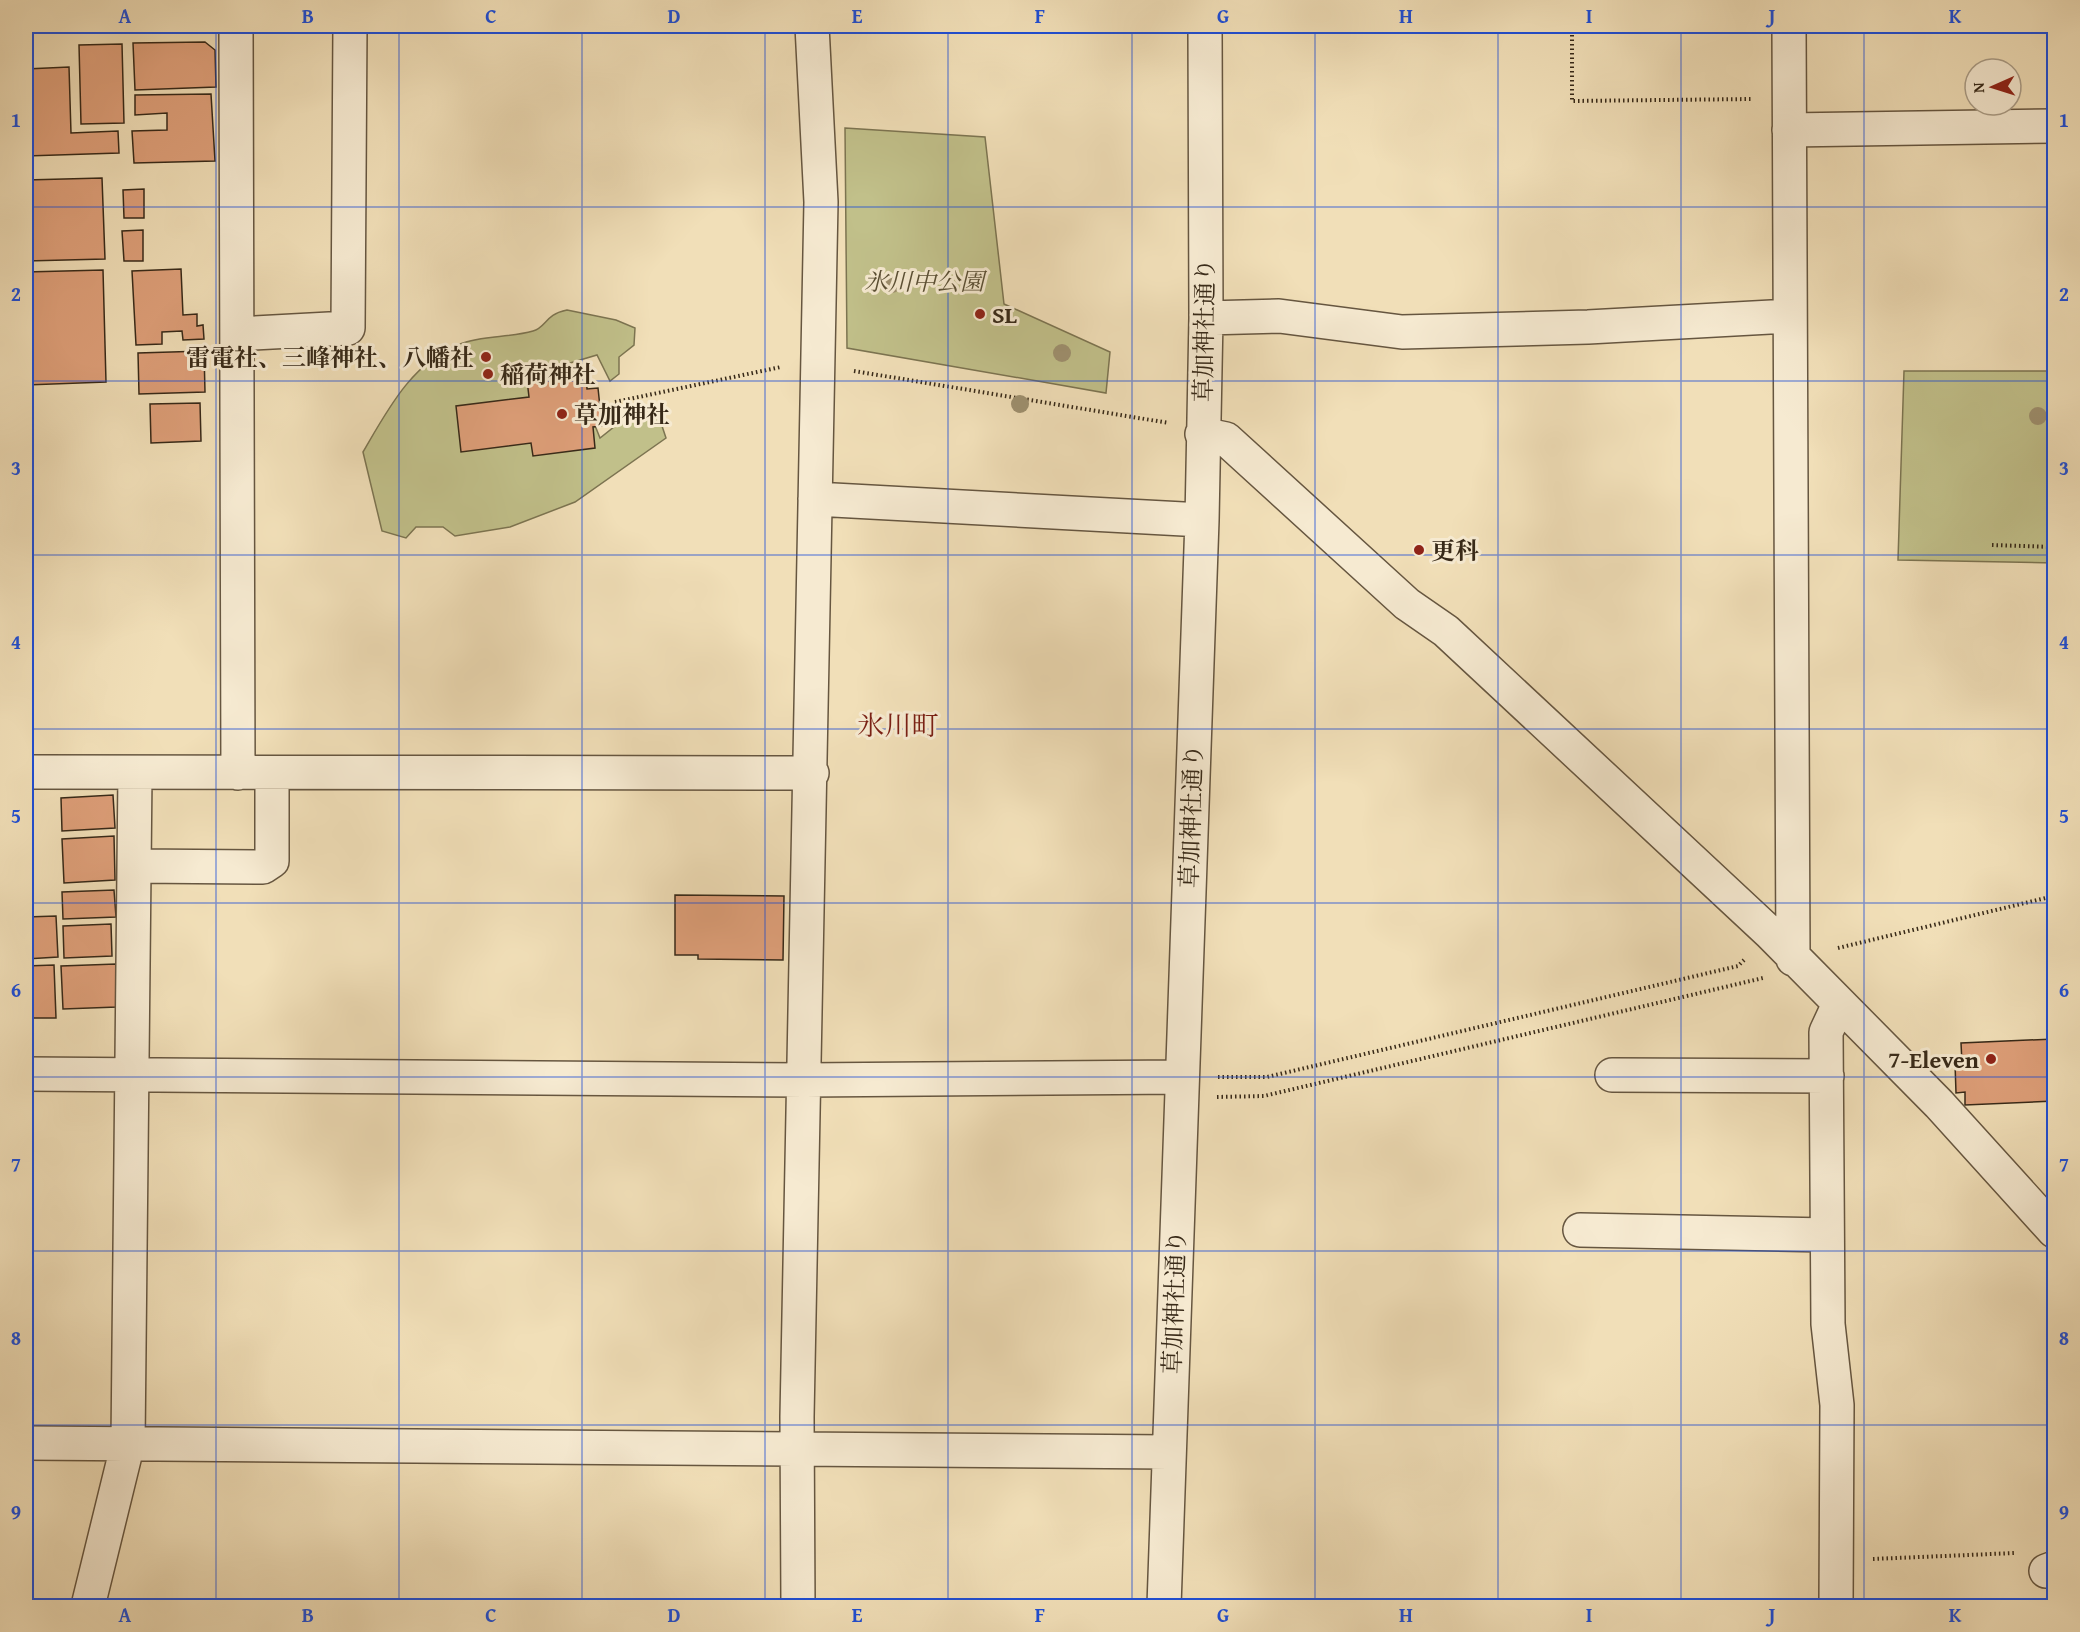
<svg xmlns="http://www.w3.org/2000/svg" width="2080" height="1632" font-family="'Gentium Book Plus','Noto Serif JP',serif">
<style>
.green{fill:#c1c08a;stroke:#7c7451;stroke-width:1.5}
.building{fill:#de9f79;stroke:#372918;stroke-width:1.5}
.lines{fill:none;stroke-linecap:round;stroke-linejoin:round}
.minor-casing{stroke:#665640;stroke-width:36}
.path{stroke:#372918;stroke-width:4;stroke-dasharray:1.5 3;stroke-linecap:butt}
.minor{stroke:#f6ead1;stroke-width:33}
.tree{fill:#9e906f}
.grid{fill:none;stroke:#1d4ed8;stroke-width:1.5;stroke-opacity:0.55}
.poi-dot{fill:#8f2418;stroke:#f6ead1;stroke-width:2}
.labels{text-anchor:middle;dominant-baseline:central;stroke-width:6;stroke-linejoin:round;paint-order:stroke}
.park-label{font-size:24px;font-style:italic;fill:#5a4f34;stroke:#f6ead1}
.poi-label{font-size:24px;font-weight:bold;fill:#372918;stroke:#f6ead1;text-anchor:start}
.street-label{font-size:24px;fill:#372918;stroke:#f6ead1}
.quarter-label{font-size:27px;fill:#7a1f14;stroke:#f6ead1}
.neatline{fill:none;stroke:#1d4ed8;stroke-width:2}
.grid-label{font-size:20px;text-anchor:middle;font-weight:bold;fill:#1d4ed8}
</style>
<rect width="100%" height="100%" fill="#f1dfb8"/>
<filter id="stains"><feTurbulence type="fractalNoise" baseFrequency=".00333" numOctaves="4"/><feColorMatrix values="0 0 0 0 .2 0 0 0 0 .09 0 0 0 0 .02 0 0 0 .5 -.17"/></filter>
<radialGradient id="worn" r=".72"><stop offset=".6" stop-color="#630" stop-opacity="0"/><stop offset="1" stop-color="#630" stop-opacity=".3"/></radialGradient>
<path class="green" d="M845 128 985 137 1004 304 1110 352 1106 393 847 348Z
M567 310 616 320 635 328 634 345 619 357V374L610 381 597 355 570 363 600 438 629 415 656 408 666 438 575 502 510 527 455 536 443 527H416L406 538 382 531 363 452C387 411 412 362 460 344 482 335 509 338 533 331 546 328 545 314 567 310Z
M1904 371H2054V563L1898 560Z"/>
<path class="building" d="M205 42 215 50 216 87 135 90 133 43Z
M122 44 124 123 81 124 79 45Z
M69 67 71 133 118 131 119 153 26 156V69Z
M211 94 215 161 134 163 132 131 167 130V113L135 115V95Z
M102 178 105 259 26 261V180Z
M144 189V218H124L123 190Z
M143 230V261H124L122 231Z
M181 269 183 315 197 314V326L203 325 204 339 183 340 182 331 162 332V344L136 345 132 271Z
M103 270 106 382 26 385V272Z
M204 351 205 392 139 394 138 353Z
M586 373 587 389 598 388 602 426 593 427 595 448 533 456 531 443 461 452 456 406 529 397 527 380Z
M200 403 201 441 151 443 150 404Z
M113 795 115 828 62 831 61 798Z
M114 836 115 880 64 883 62 839Z
M114 890 116 917 63 919 62 892Z
M675 895 784 896 783 960 698 959V955H675Z
M56 916 58 957 26 959V917Z
M111 924 112 956 64 958 63 926Z
M116 964 117 1007 63 1009 61 966Z
M54 965 56 1018H26V966Z
M2054 1039V1101L1965 1105V1092L1956 1093 1955 1063H1962L1961 1043Z"/>
<g class="lines">
<defs>
<path id="minor" d="M236 26 238 773
M1789 26 1793 959
M1789 130 2054 126
M1206 318 1279 316 1402 332 1588 327 1789 316
M237 334 348 328 350 26
M1202 434 1226 439 1407 604 1446 631 1770 933 1939 1104 2054 1231
M815 499 1202 520
M26 772 812 773
M135 866 263 867 272 861V773
M26 1074 805 1080 1181 1077
M1612 1075 1827 1076
M1580 1230 1827 1235
M26 1443 1168 1452
M2046 1571 2054 1568
M88 1606 128 1443 135 773
M798 1606 797 1417 821 202 812 26
M1164 1606 1202 520 1206 318 1205 26
M1836 1606 1837 1405 1828 1324 1826 1032 1839 1004"/>
</defs>
<use href="#minor" class="minor-casing"/>
<path class="path" d="M1572 26V101L1752 99
M854 371 1169 423
M615 402 781 367
M1992 545 2054 547
M1838 948 2054 896
M1218 1077H1267L1738 966 1744 960
M1217 1097 1264 1096 1763 978
M1873 1559 2015 1553"/>
<use href="#minor" class="minor"/>
</g>
<g class="tree">
<circle cx="892" cy="284" r="9"/>
<circle cx="1062" cy="353" r="9"/>
<circle cx="1020" cy="404" r="9"/>
<circle cx="2038" cy="416" r="9"/>
</g>
<path class="grid" d="M216 26V1606M399 26V1606M582 26V1606M765 26V1606M948 26V1606M1132 26V1606M1315 26V1606M1498 26V1606M1681 26V1606M1864 26V1606M26 207H2054M26 381H2054M26 555H2054M26 729H2054M26 903H2054M26 1077H2054M26 1251H2054M26 1425H2054"/>
<g class="poi-dot">
<circle cx="980" cy="314" r="6"/>
<circle cx="486" cy="357" r="6"/>
<circle cx="488" cy="374" r="6"/>
<circle cx="562" cy="414" r="6"/>
<circle cx="1419" cy="550" r="6"/>
<circle cx="1991" cy="1059" r="6"/>
</g>
<g class="labels">
<g class="park-label">
<text x="924" y="281">氷川中公園</text>
</g>
<g class="poi-label">
<text x="992" y="314">SL</text>
<text x="474" y="357" text-anchor="end">雷電社、三峰神社、八幡社</text>
<text x="500" y="374">稲荷神社</text>
<text x="574" y="414">草加神社</text>
<text x="1431" y="550">更科</text>
<text x="1979" y="1059" text-anchor="end">7-Eleven</text>
</g>
<g class="street-label">
<text transform="translate(1204 330) rotate(-89)">草加神社通り</text>
<text transform="translate(1191 816) rotate(-88)">草加神社通り</text>
<text transform="translate(1174 1302) rotate(-88)">草加神社通り</text>
</g>
<g class="quarter-label">
<text x="898" y="725">氷川町</text>
</g>
</g>
<rect width="2080" height="1632" fill="none" stroke="#f1dfb8" stroke-width="66"/>
<g transform="translate(1993 87) rotate(267)"><circle r="28" fill="#f6ead1" stroke="#aa9d87" stroke-width="1.5"/>
<path d="M0-4.5L10 22L0 15L-10 22Z" fill="#8f2418"/>
<text y="-9" font-size="16" font-weight="bold" text-anchor="middle" fill="#372918">N</text>
</g>
<rect x="33" y="33" width="2014" height="1566" class="neatline"/>
<g class="grid-label">
<text x="125" y="23">A</text>
<text x="308" y="23">B</text>
<text x="491" y="23">C</text>
<text x="674" y="23">D</text>
<text x="857" y="23">E</text>
<text x="1040" y="23">F</text>
<text x="1223" y="23">G</text>
<text x="1406" y="23">H</text>
<text x="1589" y="23">I</text>
<text x="1772" y="23">J</text>
<text x="1955" y="23">K</text>
<text x="16" y="127">1</text>
<text x="2064" y="127">1</text>
<text x="16" y="301">2</text>
<text x="2064" y="301">2</text>
<text x="16" y="475">3</text>
<text x="2064" y="475">3</text>
<text x="16" y="649">4</text>
<text x="2064" y="649">4</text>
<text x="16" y="823">5</text>
<text x="2064" y="823">5</text>
<text x="16" y="997">6</text>
<text x="2064" y="997">6</text>
<text x="16" y="1171">7</text>
<text x="2064" y="1171">7</text>
<text x="16" y="1345">8</text>
<text x="2064" y="1345">8</text>
<text x="16" y="1519">9</text>
<text x="2064" y="1519">9</text>
<text x="125" y="1622">A</text>
<text x="308" y="1622">B</text>
<text x="491" y="1622">C</text>
<text x="674" y="1622">D</text>
<text x="857" y="1622">E</text>
<text x="1040" y="1622">F</text>
<text x="1223" y="1622">G</text>
<text x="1406" y="1622">H</text>
<text x="1589" y="1622">I</text>
<text x="1772" y="1622">J</text>
<text x="1955" y="1622">K</text>
</g>
<rect width="100%" height="100%" filter="url(#stains)"/>
<rect width="100%" height="100%" fill="url(#worn)"/>
</svg>
